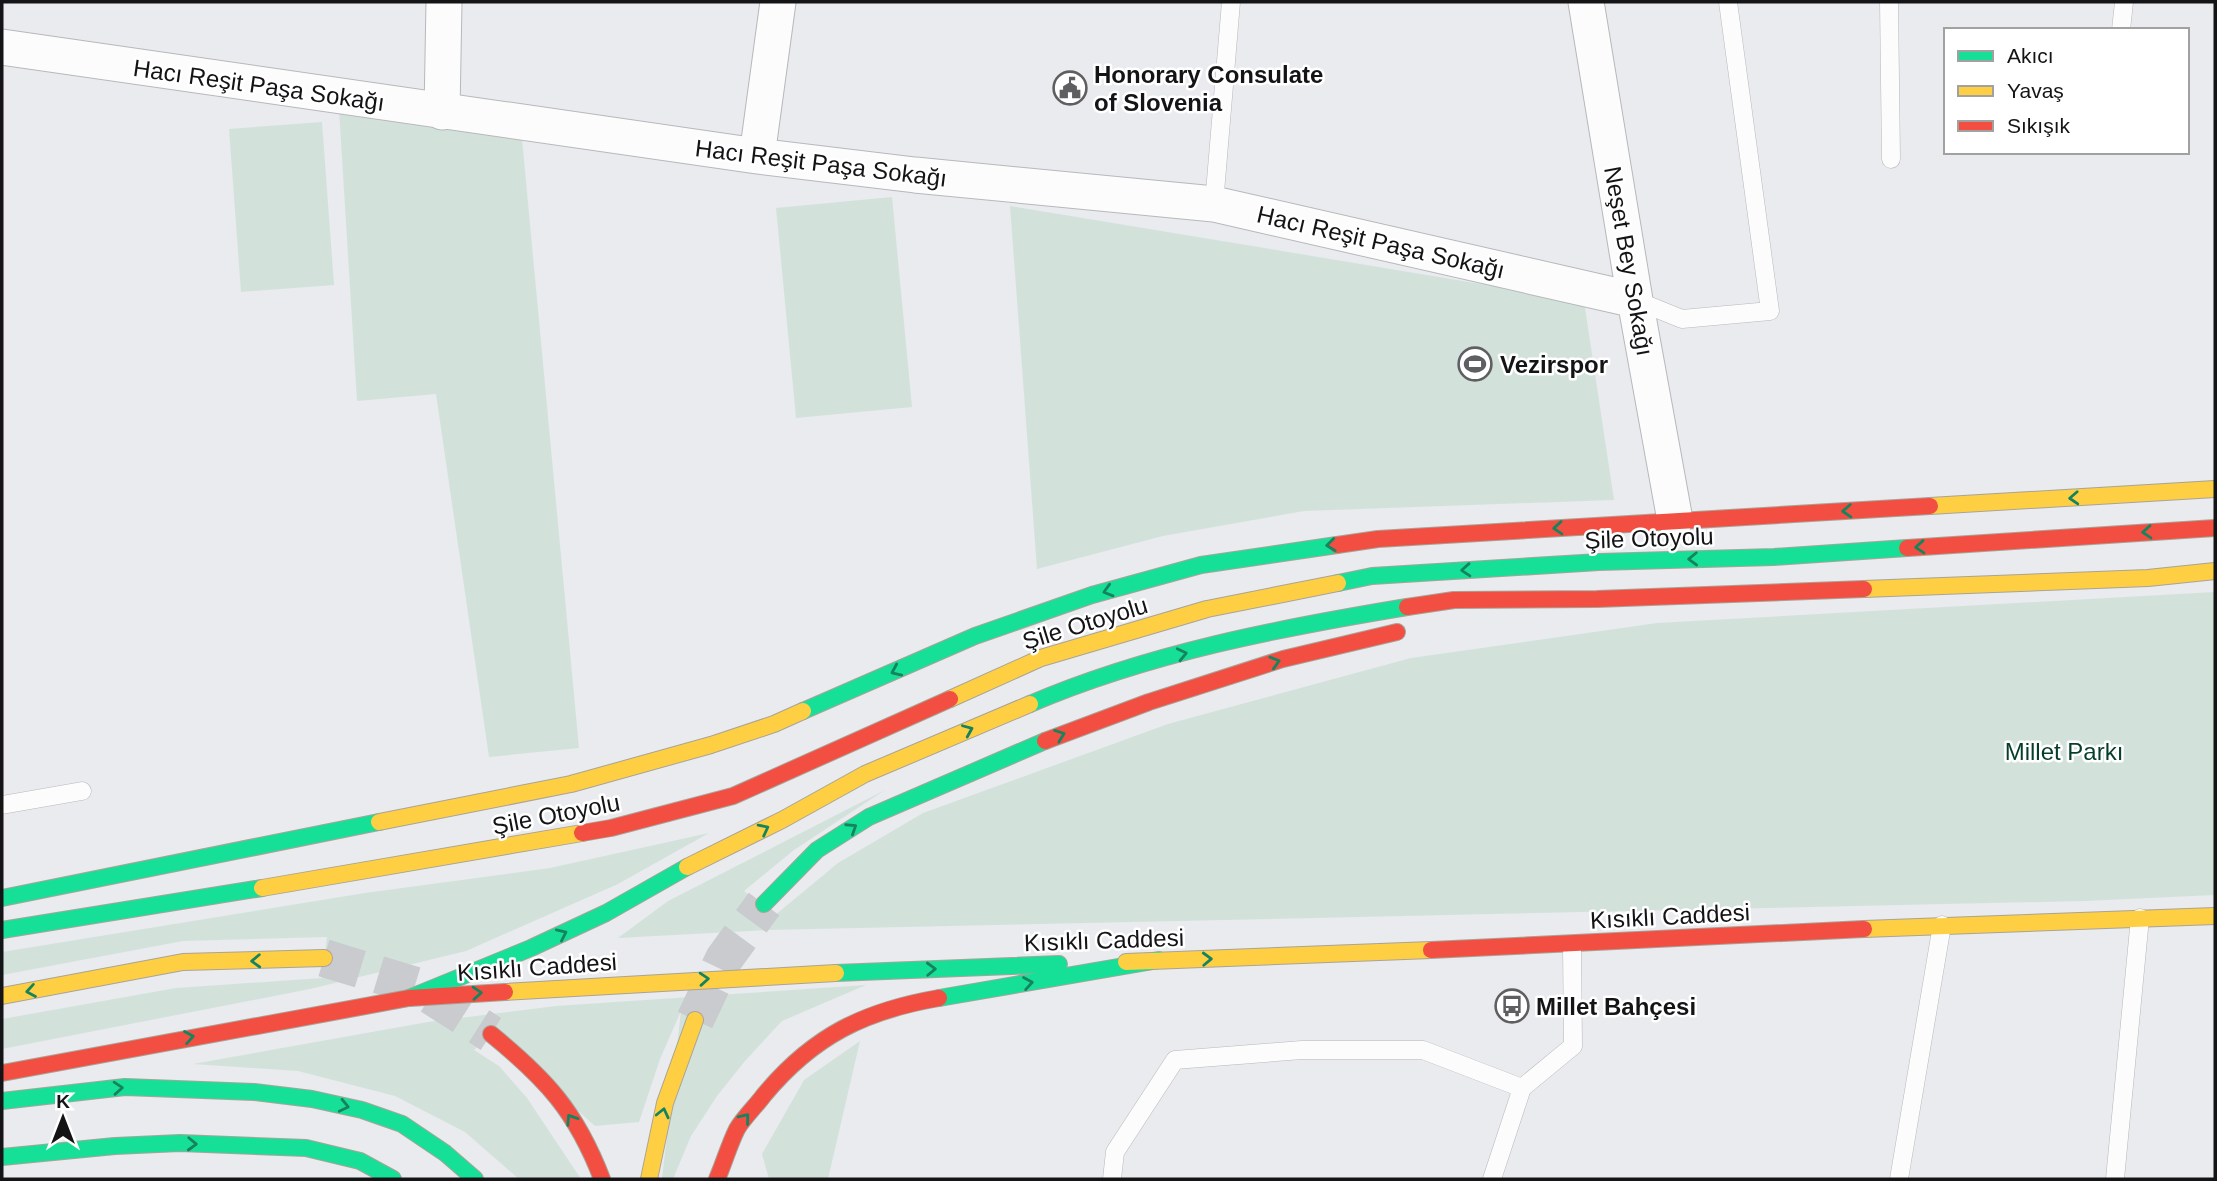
<svg xmlns="http://www.w3.org/2000/svg" width="2217" height="1181" font-family="Arial,sans-serif">
<style>
.green{fill:#d2e2db}
.lines{fill:none;stroke-linecap:round;stroke-linejoin:round}
.highway-tunnel{stroke:#c9cbce;stroke-width:38;stroke-dasharray:38 19;stroke-linecap:butt}
.lane-casing{stroke:#b7b8bb;stroke-width:19}
.street-casing{stroke:#b7b8bb;stroke-width:37}
.fast-casing{stroke:#a9a398;stroke-width:18}
.slow-casing{stroke:#a9a398;stroke-width:18}
.jam-casing{stroke:#a9a398;stroke-width:18}
.lane{stroke:#fcfcfc;stroke-width:18}
.street{stroke:#fcfcfc;stroke-width:35}
.fast{stroke:#16e098;stroke-width:16}
.slow{stroke:#ffcf43;stroke-width:16}
.jam{stroke:#f24e42;stroke-width:16}
.oneway{stroke:#15845e}
.labels{text-anchor:middle;dominant-baseline:central;stroke-width:5;stroke-linejoin:round;paint-order:stroke}
.poi-label{font-size:24px;font-weight:bold;fill:#141416;stroke:#fff;text-anchor:start}
.street-label{font-size:24px;fill:#141416;stroke:#fff}
.park-label{font-size:24px;fill:#053e2a;stroke:#fff}
</style>
<rect width="100%" height="100%" fill="#e9ebee"/>
<path class="green" d="M339 109 521 128 579 748 489 757 436 394 357 401Z
M322 122 334 285 241 292 229 129Z
M892 197 912 407 796 418 776 208Z
M1010 206 1584 301 1614 500 1304 511 1163 536 1037 569Z
M2215 592V895L2085 901 768 930 618 938 668 901 885 790 794 850 744 891 774 916 838 863 923 813 1168 724 1411 658 1657 623Z
M709 833 618 884 466 951 310 989 2 1049V1019L176 988 322 978 327 937 183 941 2 975V952L365 893 550 868Z
M866 985 782 1021 745 1061 717 1096 691 1136 673 1179H662L681 1011 660 1059 639 1122 595 1126 491 1034 474 1050 499 1066 527 1098 581 1179H519L465 1132 395 1096 298 1071 193 1064 428 1022 556 1006Z
M860 1041 828 1179H769L762 1154 804 1080Z"/>
<g class="lines">
<path class="highway-tunnel" d="M324 958 416 986 491 1034
M695 1020 724 959 764 904"/>
<defs>
<path id="lane" d="M1889 2 1891 159
M2121 30 2124 2
M1214 204 1231 2
M1635 300 1682 319 1770 311 1728 2
M2 805 82 791
M1522 1088 1573 1046 1572 945
M1112 1179 1115 1152 1175 1060 1302 1050H1423L1522 1088 1492 1179
M1899 1179 1942 925
M2115 1179 2140 918"/>
<path id="street" d="M1586 2 1635 300 1675 520
M2 47 757 156 915 175 1214 204 1635 300
M442 112 444 2
M757 156 778 2"/>
<path id="fast" d="M1338 583 1372 576 1599 562 1774 557 1907 548
M1030 704C1149 653 1280 628 1407 607
M803 711 975 636 1092 595 1201 565 1337 545
M2 898 379 822
M764 904 817 850 869 817 1045 741
M2 930 262 888
M836 973 1059 964
M409 998 531 948 606 913 687 867
M939 998 1159 960
M2 1101 125 1087 254 1092 312 1099 362 1110 402 1124 445 1153 475 1179
M2 1157 115 1146 180 1143 306 1148 360 1161 393 1179"/>
<path id="slow" d="M1930 506 2215 489
M1864 589 2148 578 2215 571
M950 699 1041 658 1207 609 1338 583
M379 822 571 784 711 745 774 724 803 711
M687 867 782 820 865 774 1030 704
M262 888 582 833
M1864 929 2215 916
M1126 962 1431 950
M505 992 836 973
M2 996 183 962 324 958
M649 1179 665 1103 695 1020"/>
<path id="jam" d="M1337 545 1378 539 1930 506
M1907 548 2215 528
M1407 607 1454 600 1597 599 1864 589
M1045 741 1149 702 1283 659 1397 632
M582 833 611 828 733 796 950 699
M1431 950 1864 929
M491 1034C546 1079 576 1111 602 1179
M2 1073 409 998 505 992
M717 1179C724 1163 729 1145 737 1129 744 1117 756 1106 764 1095 813 1036 864 1011 939 998"/>
</defs>
<use href="#lane" class="lane-casing"/>
<use href="#street" class="street-casing"/>
<use href="#fast" class="fast-casing"/>
<use href="#slow" class="slow-casing"/>
<use href="#jam" class="jam-casing"/>
<use href="#lane" class="lane"/>
<use href="#street" class="street"/>
<use href="#fast" class="fast"/>
<use href="#slow" class="slow"/>
<use href="#jam" class="jam"/>
</g>
<defs><path id="oneway-chevron" d="M-2-3.5L2.5 0L-2 3.5" fill="none" stroke-width="1.6" stroke-linecap="round" stroke-linejoin="round" transform="scale(1.75)"/></defs>
<g class="oneway">
<use href="#oneway-chevron" transform="translate(2074 498) rotate(177)"/>
<use href="#oneway-chevron" transform="translate(1847 511) rotate(177)"/>
<use href="#oneway-chevron" transform="translate(1558 528) rotate(176)"/>
<use href="#oneway-chevron" transform="translate(2147 532) rotate(176)"/>
<use href="#oneway-chevron" transform="translate(1331 545) rotate(173)"/>
<use href="#oneway-chevron" transform="translate(1920 547) rotate(176)"/>
<use href="#oneway-chevron" transform="translate(1693 559) rotate(178)"/>
<use href="#oneway-chevron" transform="translate(1466 570) rotate(176)"/>
<use href="#oneway-chevron" transform="translate(1108 591) rotate(164)"/>
<use href="#oneway-chevron" transform="translate(1182 654) rotate(-13)"/>
<use href="#oneway-chevron" transform="translate(1275 662) rotate(-17)"/>
<use href="#oneway-chevron" transform="translate(896 671) rotate(156)"/>
<use href="#oneway-chevron" transform="translate(968 730) rotate(-23)"/>
<use href="#oneway-chevron" transform="translate(1060 735) rotate(-20)"/>
<use href="#oneway-chevron" transform="translate(852 828) rotate(-33)"/>
<use href="#oneway-chevron" transform="translate(764 829) rotate(-27)"/>
<use href="#oneway-chevron" transform="translate(562 934) rotate(-25)"/>
<use href="#oneway-chevron" transform="translate(1207 959) rotate(-2)"/>
<use href="#oneway-chevron" transform="translate(256 961) rotate(178)"/>
<use href="#oneway-chevron" transform="translate(931 969) rotate(-2)"/>
<use href="#oneway-chevron" transform="translate(704 979) rotate(-4)"/>
<use href="#oneway-chevron" transform="translate(1028 983) rotate(-10)"/>
<use href="#oneway-chevron" transform="translate(31 991) rotate(170)"/>
<use href="#oneway-chevron" transform="translate(477 993) rotate(-4)"/>
<use href="#oneway-chevron" transform="translate(189 1037) rotate(-10)"/>
<use href="#oneway-chevron" transform="translate(118 1088) rotate(-4)"/>
<use href="#oneway-chevron" transform="translate(344 1106) rotate(13)"/>
<use href="#oneway-chevron" transform="translate(663 1113) rotate(-77)"/>
<use href="#oneway-chevron" transform="translate(745 1118) rotate(-51)"/>
<use href="#oneway-chevron" transform="translate(571 1119) rotate(-123)"/>
<use href="#oneway-chevron" transform="translate(192 1144) rotate(2)"/>
</g>
<defs>
<symbol id="civic-ring" viewBox="-11 -11 22 22"><circle r="9.5" fill="#fff" stroke="#5f5f62" stroke-width="1.5"/><path d="M-.6-6.5H3V-4.5H.6V-3L4-1V1h2V6H-6V1h2V-1L-.6-3ZM-1.2 2.5V6h2.4V2.5Z" fill="#5f5f62"/></symbol>
<symbol id="stadium-ring" viewBox="-11 -11 22 22"><circle r="9.5" fill="#fff" stroke="#5f5f62" stroke-width="1.5"/><path d="M0-5a6.5 5 0 1 0 0 10a6.5 5 0 1 0 0-10ZM-3.5-1.8h7v3.6h-7Z" fill="#5f5f62"/></symbol>
<symbol id="bus-ring" viewBox="-11 -11 22 22"><circle r="9.5" fill="#fff" stroke="#5f5f62" stroke-width="1.5"/><path d="M-5-6H5V4H4V6H2V4H-2V6H-4V4H-5ZM-3.5-4V0h7V-4ZM-3.5 1.2v1.5H-2V1.2ZM2 1.2v1.5H3.5V1.2Z" fill="#5f5f62"/></symbol>
</defs>
<g fill-rule="evenodd">
<use href="#civic-ring" x="1051" y="69" width="38" height="38"/>
<use href="#stadium-ring" x="1456" y="345" width="38" height="38"/>
<use href="#bus-ring" x="1493" y="987" width="38" height="38"/>
</g>
<g class="labels">
<g class="poi-label">
<text x="1094" y="74">Honorary Consulate<tspan x="1094" dy="28">of Slovenia</tspan></text>
<text x="1500" y="364">Vezirspor</text>
<text x="1536" y="1006">Millet Bahçesi</text>
</g>
<g class="street-label">
<text transform="translate(259 85) rotate(8)">Hacı Reşit Paşa Sokağı</text>
<text transform="translate(821 163) rotate(7)">Hacı Reşit Paşa Sokağı</text>
<text transform="translate(1381 242) rotate(13)">Hacı Reşit Paşa Sokağı</text>
<text transform="translate(1629 261) rotate(80)">Neşet Bey Sokağı</text>
<text transform="translate(1649 538) rotate(-2)">Şile Otoyolu</text>
<text transform="translate(1085 623) rotate(-17)">Şile Otoyolu</text>
<text transform="translate(556 814) rotate(-11)">Şile Otoyolu</text>
<text transform="translate(1670 916) rotate(-3)">Kısıklı Caddesi</text>
<text transform="translate(1104 940) rotate(-2)">Kısıklı Caddesi</text>
<text transform="translate(537 967) rotate(-4)">Kısıklı Caddesi</text>
</g>
<g class="park-label">
<text x="2064" y="751">Millet Parkı</text>
</g>
</g>
<rect width="2217" height="1181" fill="none" stroke="#141416" stroke-width="7"/>
<rect x="1944" y="28" width="245" height="126" fill="#ffffff" stroke="#a1a1a2" stroke-width="2"/>
<rect x="1958" y="51" width="35" height="10" fill="#16e098" stroke="#a1a1a2" stroke-width="2"/>
<text x="2007" y="63" font-size="21" fill="#141416">Akıcı</text>
<rect x="1958" y="86" width="35" height="10" fill="#ffcf43" stroke="#a1a1a2" stroke-width="2"/>
<text x="2007" y="98" font-size="21" fill="#141416">Yavaş</text>
<rect x="1958" y="121" width="35" height="10" fill="#f24e42" stroke="#a1a1a2" stroke-width="2"/>
<text x="2007" y="133" font-size="21" fill="#141416">Sıkışık</text>
<g transform="translate(63 1118)" stroke="#ffffff" stroke-width="5" paint-order="stroke">
<path d="M0-5L12 26L0 18L-12 26Z" fill="#141416"/>
<text y="-10" font-size="19" font-weight="bold" text-anchor="middle" fill="#141416">K</text>
</g>
</svg>
